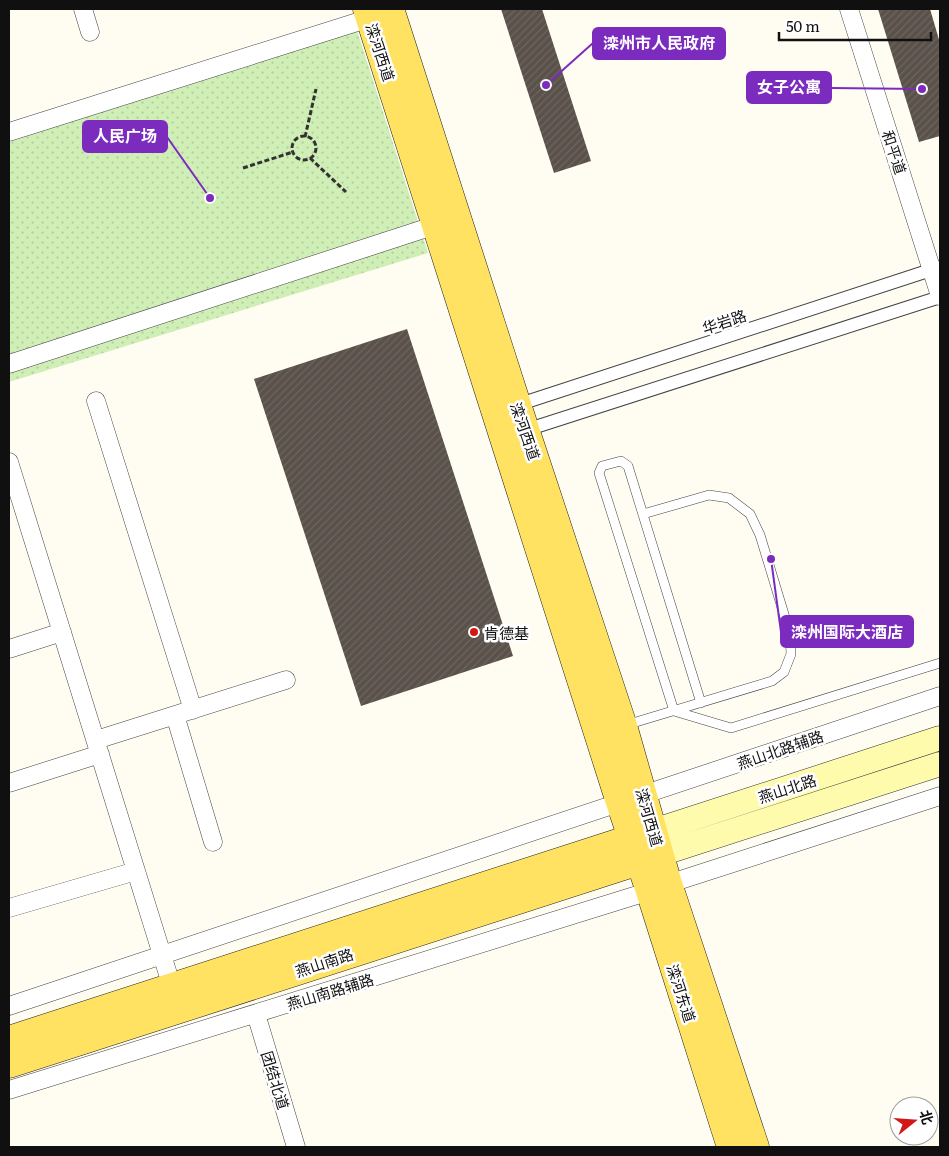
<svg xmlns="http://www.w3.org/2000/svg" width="949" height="1156" font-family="Literata,'Noto Sans SC',serif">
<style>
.grass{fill:url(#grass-dots)}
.building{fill:url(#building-hatch)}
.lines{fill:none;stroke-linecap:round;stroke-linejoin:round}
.service-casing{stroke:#434343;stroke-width:10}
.pedestrian-casing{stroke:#434343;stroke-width:14}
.minor-casing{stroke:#434343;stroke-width:19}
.secondary-casing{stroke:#323232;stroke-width:25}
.primary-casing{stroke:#212121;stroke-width:29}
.path{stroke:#323232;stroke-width:3;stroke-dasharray:5 2.5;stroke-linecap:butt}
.service{stroke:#fff;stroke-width:9}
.pedestrian{stroke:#fff;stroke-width:12}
.minor{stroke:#fff;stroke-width:18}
.secondary{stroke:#fffbad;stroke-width:24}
.primary{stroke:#ffe262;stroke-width:28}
.poi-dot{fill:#d11816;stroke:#fff;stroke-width:2}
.labels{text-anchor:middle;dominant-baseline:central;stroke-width:5;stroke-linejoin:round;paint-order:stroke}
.street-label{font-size:15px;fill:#101010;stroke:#fff}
.poi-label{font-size:15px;fill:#101010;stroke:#fff;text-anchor:start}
.leader{fill:none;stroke:#7b2cbf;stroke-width:2}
.callout-dot{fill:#7b2cbf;stroke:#fff;stroke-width:2}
.callout{fill:#7b2cbf;stroke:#7b2cbf;stroke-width:2}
.callout-label{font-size:16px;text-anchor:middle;font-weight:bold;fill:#fff}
</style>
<defs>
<pattern id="grass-dots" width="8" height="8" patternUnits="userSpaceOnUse" patternTransform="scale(1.25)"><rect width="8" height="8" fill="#d0efb6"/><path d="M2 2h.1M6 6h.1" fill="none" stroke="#b2cc9b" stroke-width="1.8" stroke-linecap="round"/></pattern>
<pattern id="building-hatch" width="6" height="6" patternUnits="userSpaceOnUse" patternTransform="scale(1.25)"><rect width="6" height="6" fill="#5a514a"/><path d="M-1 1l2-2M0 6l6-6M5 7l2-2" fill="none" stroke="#6d6560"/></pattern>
</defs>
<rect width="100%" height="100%" fill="#fffdf2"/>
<path class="grass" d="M357 30 428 253 9 382V142Z"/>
<path class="building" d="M501 9H542L591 161 554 173Z
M878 9H930L940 43V136L919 142Z
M407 329 513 656 361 706 254 379Z"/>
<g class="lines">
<defs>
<path id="service" d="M701 703 628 466 621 461 602 466 599 473 674 711 731 728 940 663
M626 725 772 681 784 672 791 654 790 634 760 535 750 514 729 498 709 495 643 514"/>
<path id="pedestrian" d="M517 405 940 267
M526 430 940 297"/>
<path id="minor" d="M83 9 90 32
M849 9 940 296
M9 132 370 18
M9 364 436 225
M96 401 193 710
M9 462 172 987
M9 649 62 632
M175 715 213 842
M96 740 286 680
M9 783 100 754
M9 908 136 871
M9 1006 940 696
M256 1014 296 1147
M9 1090 650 891 668 884 940 796"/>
<path id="secondary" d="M635 837 940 738
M642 860 940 764"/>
<path id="primary" d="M367 9 620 802 650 891 731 1147
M390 9 517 405 623 726 668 884 755 1147
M9 1040 633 838
M9 1064 639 861"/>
</defs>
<use href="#service" class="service-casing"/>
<use href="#pedestrian" class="pedestrian-casing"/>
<use href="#minor" class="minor-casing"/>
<use href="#secondary" class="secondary-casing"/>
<use href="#primary" class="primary-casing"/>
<path class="path" d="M292 148a12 12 0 1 1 24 0a12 12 0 1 1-24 0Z
M305 137 316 89
M310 158 346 192
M243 168 293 152"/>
<use href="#service" class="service"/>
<use href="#pedestrian" class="pedestrian"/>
<use href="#minor" class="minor"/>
<use href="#secondary" class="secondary"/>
<use href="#primary" class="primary"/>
</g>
<circle class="poi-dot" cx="474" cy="632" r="5"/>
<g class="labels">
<g class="street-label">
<text transform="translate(381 52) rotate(72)">滦河西道</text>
<text transform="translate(895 152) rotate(72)">和平道</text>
<text transform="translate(724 321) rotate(-18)">华岩路</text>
<text transform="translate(526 431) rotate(71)">滦河西道</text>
<text transform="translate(780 749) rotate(-19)">燕山北路辅路</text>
<text transform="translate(787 788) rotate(-18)">燕山北路</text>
<text transform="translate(650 817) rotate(74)">滦河西道</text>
<text transform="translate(324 962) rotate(-18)">燕山南路</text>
<text transform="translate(330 991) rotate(-17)">燕山南路辅路</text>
<text transform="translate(682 993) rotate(72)">滦河东道</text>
<text transform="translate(276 1080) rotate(73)">团结北道</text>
</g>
<g class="poi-label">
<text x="484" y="632">肯德基</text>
</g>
</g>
<path class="leader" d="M546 85L593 43M922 89L831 88M210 198L167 137M771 559L781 632"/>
<g class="callout-dot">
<circle cx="546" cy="85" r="5"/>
<circle cx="922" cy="89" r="5"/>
<circle cx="210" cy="198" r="5"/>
<circle cx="771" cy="559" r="5"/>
</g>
<g class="callout">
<rect x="593" y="28" width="132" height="31" rx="5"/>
<rect x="747" y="72" width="84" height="31" rx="5"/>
<rect x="83" y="121" width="84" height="31" rx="5"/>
<rect x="781" y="616" width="132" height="31" rx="5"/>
</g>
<g class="callout-label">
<text x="659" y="49">滦州市人民政府</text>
<text x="789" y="93">女子公寓</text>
<text x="125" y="142">人民广场</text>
<text x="847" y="638">滦州国际大酒店</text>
</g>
<rect width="949" height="1156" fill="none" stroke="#101010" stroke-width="20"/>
<g transform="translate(914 1121) rotate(73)"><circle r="24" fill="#ffffff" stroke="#9f9f9f"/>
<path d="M0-4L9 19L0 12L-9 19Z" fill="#d11816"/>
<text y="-8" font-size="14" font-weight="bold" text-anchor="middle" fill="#101010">北</text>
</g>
<path d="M779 32v8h152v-8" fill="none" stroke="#101010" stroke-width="2.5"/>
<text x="786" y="32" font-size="15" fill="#101010" stroke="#ffffff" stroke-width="4" paint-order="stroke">50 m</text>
</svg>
